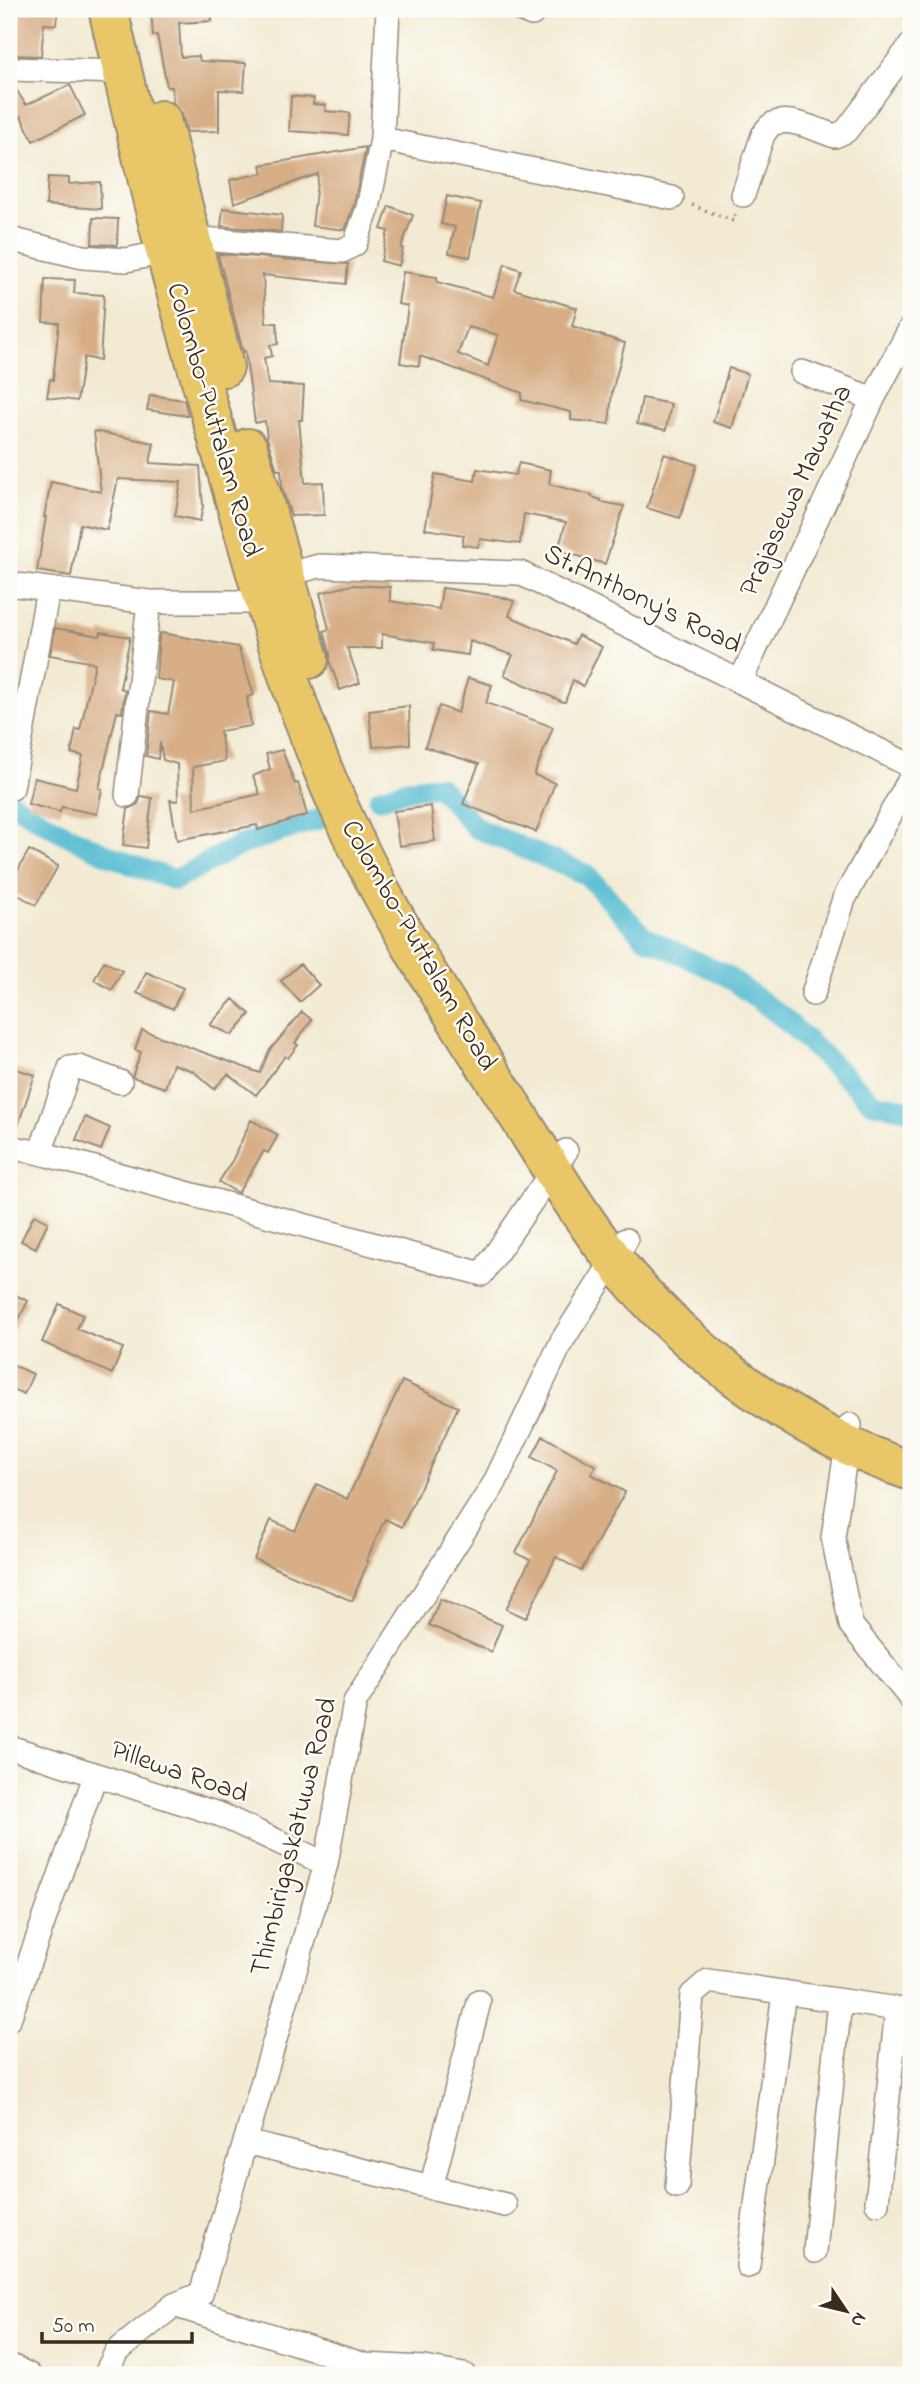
<svg xmlns="http://www.w3.org/2000/svg" width="920" height="2384" font-family="'Indie Flower',sans-serif">
<style>
.lines{fill:none;stroke-linecap:round;stroke-linejoin:round}
.canal{stroke:#53bbd1;stroke-width:21}
.building{fill:#d7ae86;fill-rule:evenodd}
.street-casing{stroke:#968a78;stroke-width:26}
.highway-casing{stroke:#968a78;stroke-width:42}
.path{stroke:#968a78;stroke-width:3.5;stroke-dasharray:2 5;stroke-linecap:butt}
.street{stroke:#fff;stroke-width:23}
.highway{stroke:#e9c769;stroke-width:38}
.labels{text-anchor:middle;dominant-baseline:central;stroke-width:5;stroke-linejoin:round;paint-order:stroke}
.street-label{font-size:28px;fill:#3b2a1e;stroke:#fdfcf7}
</style>
<rect width="100%" height="100%" fill="#fdfcf7"/>
<filter id="ink" filterUnits="userSpaceOnUse"><feTurbulence type="fractalNoise" baseFrequency=".0143" numOctaves="2"/><feDisplacementMap in="SourceGraphic" scale="14" xChannelSelector="R" yChannelSelector="G"/><feConvolveMatrix kernelMatrix="1 2 1 2 8 2 1 2 1" color-interpolation-filters="sRGB"/></filter>
<filter id="wash" filterUnits="userSpaceOnUse"><feTurbulence type="fractalNoise" baseFrequency=".00686" numOctaves="4" result="noise"/><feDisplacementMap in="SourceGraphic" scale="28" xChannelSelector="R" yChannelSelector="G"/><feGaussianBlur stdDeviation="1.57" result="paint"/><feColorMatrix in="noise" values="0 0 0 0 0 0 0 0 0 0 0 0 0 0 0 0 0 1.4 0 .05"/><feComposite in="paint" operator="in"/></filter>
<g filter="url(#wash)">
<rect width="100%" height="100%" fill="#f2ead2"/>
<g class="lines">
<path class="canal" d="M379 799 410 789 439 786 476 828 587 875 644 937 725 975 781 1016 873 1103 911 1110
M9 801C61 835 115 861 175 880L240 845 322 818"/>
</g>
<g id="blocks">
<path class="building" d="M9 9H58L56 25 44 24 41 56 9 55V39H12L14 21 9 20Z
M151 9H211L212 21 179 23 181 57 199 56 200 61 246 63 244 91 219 90V131L187 132 182 114 173 102 172 87H167L157 35 153 36Z
M9 83H12L26 105 70 85 85 115 33 141 21 116 9 124Z
M291 96 314 98 313 104 326 105 325 111 350 113 348 135 289 131Z
M366 147 354 204 345 230 312 226 318 174 234 203 230 180 263 173 261 165Z
M48 177 69 178V184L100 182 101 209 46 205Z
M447 196 481 203 470 257 449 253 455 227 441 224Z
M389 206 413 215 401 248H403L399 266 381 261 388 231 381 229Z
M223 208 282 215 281 232 221 226Z
M93 218 118 219 117 245 92 244Z
M218 254 348 264 346 284 263 275 266 323H277L278 344 270 345 272 356 264 358 268 384 304 386 302 420H299L305 483 323 482 324 515 291 516 282 488 281 470H277L267 438 265 421 255 423 245 351 243 352Z
M505 264 521 270 514 289 577 308 572 326 625 343 612 392 609 424 571 420V412L521 400 522 393 420 356 419 366 400 363 408 306 398 304 403 272 437 277V282L493 297ZM468 327 498 335 488 366 458 354Z
M45 279 75 280 74 293 104 295 100 361 84 357 77 401 47 397 50 379 53 380 59 323 43 322Z
M729 368 748 374 732 428 713 422Z
M150 395 184 400 188 416 147 410Z
M642 398 671 404 666 430 637 424Z
M94 431 154 443 150 463 200 466 203 506 200 521 175 516 181 482 118 479 107 530 80 524 71 576 37 571 46 517H44L51 482 101 492Z
M664 454 697 465 680 518 647 508Z
M519 463 551 470 549 484 592 495V497L601 500V502L624 506 605 564 558 550 566 522 524 514 520 544 480 539 478 547 462 545 464 535 425 529 435 474 475 481 477 469 515 475Z
M352 585 390 587V601L439 609 442 588 498 596 514 601 509 616 574 644 578 635 602 647 583 686 573 680 565 702H563L504 675 513 655 470 641 468 655 433 650 434 643 382 634V648H347L360 683 340 690 330 663V653L324 631 329 629 320 593Z
M55 628 100 636 101 632 130 637 120 688 125 690 122 713 117 712 99 788 102 789 97 814 62 807 60 812 28 804 34 778 76 788 83 756 71 753 76 729 80 730 95 663 50 655Z
M161 633 238 647 254 695 247 697 251 726 220 731 225 761 193 767 194 809 260 794 253 776 270 769 266 754 282 750 295 784 298 783 307 815 258 830 257 825 177 840 170 800 178 801 177 764 163 760 160 742 158 759 146 756 151 711 168 714 174 682 156 679 159 635Z
M468 678 492 685 486 703 553 727 534 775 555 783 536 832 463 804 479 764 425 747 439 706 458 713Z
M409 706 410 744 373 747 369 711Z
M141 796 152 798 146 848 123 845 128 809 138 804Z
M431 806 435 841 399 846 394 811Z
M29 850 58 866 36 905 9 890V886Z
M104 961 122 971 112 990 94 980Z
M300 964 319 985 300 1002 281 981Z
M146 972 183 988 173 1009 137 993Z
M233 999 250 1014 232 1035 210 1025Z
M302 1012 312 1020 295 1043 298 1045 288 1058 285 1056 256 1095 228 1074 214 1089 193 1071 173 1064 165 1088 132 1077 141 1052 135 1050 142 1030 260 1073 269 1051Z
M13 1068 35 1075 15 1134 9 1133V1081Z
M85 1117 110 1128 101 1150 76 1140Z
M251 1120 278 1135 268 1153 264 1151 238 1193 219 1182 233 1159Z
M34 1215 48 1222 36 1248 21 1241Z
M9 1292 28 1301 9 1339Z
M59 1304 83 1315 77 1329 123 1348 112 1374 42 1342Z
M9 1363 33 1374 24 1394 9 1388Z
M402 1381 458 1407 402 1527 385 1519 366 1561 368 1562 352 1601 254 1559 271 1520 295 1531 317 1484 347 1499Z
M543 1436 596 1466 591 1474 625 1492 581 1571 556 1557 526 1618 506 1609 530 1560 516 1553 557 1471 532 1457Z
M440 1599 502 1625 491 1652 429 1625Z"/>
</g>
</g>
<g filter="url(#ink)">
<use href="#blocks" fill-opacity="0" stroke="#968a78" stroke-width="2"/>
<g class="lines">
<defs>
<path id="street" d="M519 9 532 14
M9 69 123 72
M382 139 672 198
M743 195 763 135C766 130 770 124 775 123 792 117 819 131 835 136L846 131 911 45
M9 239 83 257 126 260 166 252 192 238 342 251 355 244 368 208 382 139 388 9
M802 372 873 399
M9 584 149 602H264L285 575 319 566 520 573 911 766
M740 682 873 399 911 327
M12 788 48 590
M127 795 149 602
M813 994 844 899 911 777
M9 1147 40 1153 482 1274 566 1151
M40 1153 70 1068 79 1067 120 1082
M850 1425 833 1537 851 1625 911 1699
M9 1747 221 1815 326 1864
M9 2019 95 1776
M245 2142 505 2205
M677 2186 692 1995 708 1981 911 2011
M431 2188 479 2002
M877 2203 897 2009
M815 2251 840 2001
M748 2266 784 1992
M174 2305 365 2365 424 2368 464 2375
M9 2365 29 2375
M105 2375 117 2351 174 2305 201 2294 326 1864 355 1702 494 1484 562 1341 626 1240"/>
<path id="highway" d="M108 9C127 91 145 173 166 254 185 327 207 400 227 472 260 589 293 708 344 818 391 921 454 1016 515 1111 546 1160 576 1210 611 1256 685 1351 797 1433 911 1471
M161 120 224 367
M248 448 309 659"/>
</defs>
<use href="#street" class="street-casing"/>
<use href="#highway" class="highway-casing"/>
<path class="path" d="M692 205 733 221 736 213"/>
<use href="#street" class="street"/>
<use href="#highway" class="highway"/>
</g>
</g>
<g class="labels">
<g class="street-label">
<text transform="translate(213 420) rotate(74)">Colombo-Puttalam Road</text>
<text transform="translate(797 491) rotate(-65)">Prajasewa Mawatha</text>
<text transform="translate(642 600) rotate(26)">St.Anthony's Road</text>
<text transform="translate(418 946) rotate(60)">Colombo-Puttalam Road</text>
<text transform="translate(179 1773) rotate(19)">Pillewa Road</text>
<text transform="translate(295 1837) rotate(-76)">Thimbirigaskatuwa Road</text>
</g>
</g>
<rect width="920" height="2384" fill="none" stroke="#fdfcf7" stroke-width="35"/>
<g transform="translate(846 2311) rotate(125)" stroke="#fdfcf7" stroke-width="5" paint-order="stroke">
<path d="M0-5L12 26L0 18L-12 26Z" fill="#3b2a1e"/>
<text y="-10" font-size="19" font-weight="bold" text-anchor="middle" fill="#3b2a1e">N</text>
</g>
<path d="M42 2332v10h150v-10" fill="none" stroke="#3b2a1e" stroke-width="3.5"/>
<text x="52" y="2332" font-size="21" fill="#3b2a1e" stroke="#fdfcf7" stroke-width="5" paint-order="stroke">50 m</text>
</svg>
